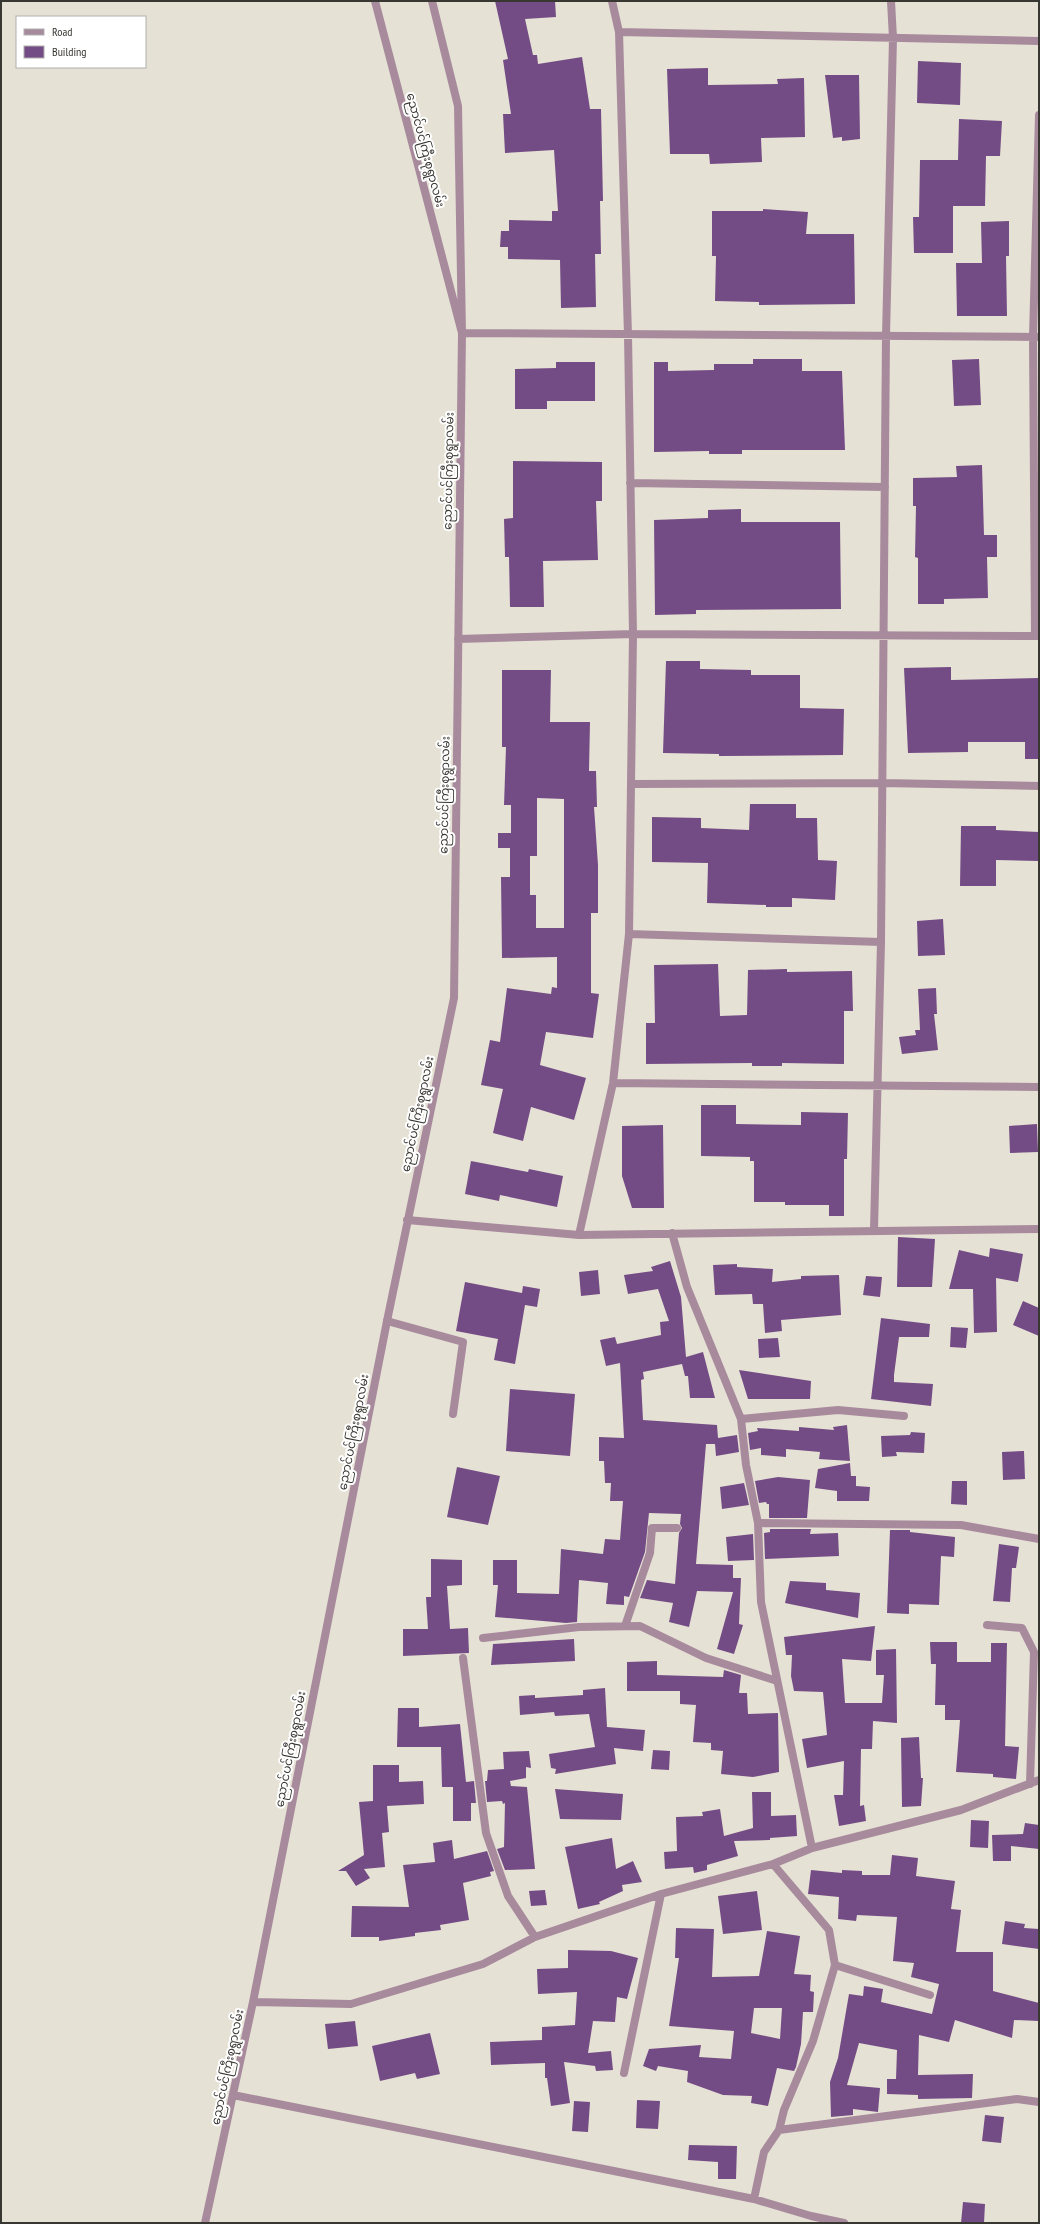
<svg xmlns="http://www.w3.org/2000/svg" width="1040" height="2224" font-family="'PT Sans Narrow','Noto Sans Myanmar',sans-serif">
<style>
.building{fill:#744c85;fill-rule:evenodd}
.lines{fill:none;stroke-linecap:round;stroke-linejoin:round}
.service{stroke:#a88a9d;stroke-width:8}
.minor{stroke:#a88a9d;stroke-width:8}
.labels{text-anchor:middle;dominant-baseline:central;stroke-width:4;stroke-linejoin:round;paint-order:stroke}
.street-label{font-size:12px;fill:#383732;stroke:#fff}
</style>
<rect width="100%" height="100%" fill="#e6e1d5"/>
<path class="building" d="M495 1H555L556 17 525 19 533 55H537L538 64 582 57 590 109H601L603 201H600L601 254H595L596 307 561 308 560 260 508 259V247H500L501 231H509V220L552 221V211H558L554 150 505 153 503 114H511L503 60 508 59Z
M918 61 961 63 960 105 917 103Z
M708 68V85L778 84 777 79 804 78 805 137 761 138 762 162 710 164 709 154H670L667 69Z
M825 75H859L860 139 842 141V137L833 138Z
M959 119 1002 121 1000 156H986L985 206H953V253H914L913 217H919L920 160H958Z
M763 209 808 212 806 234H854L855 304 759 305V302L715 301 716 256H712V211H763Z
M1009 221V256H1006L1007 316H957L956 263H982L981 222Z
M753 359H802V371H842L845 450H742V454H709V451L654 452V362H668V371L714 370V364H753Z
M979 359 981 405 954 406 952 360Z
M556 362H595V401H547V409H515V369L556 368Z
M513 461 602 462V501H596L598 560 543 561 544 607H510L509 557H505L504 519 513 518Z
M982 465 984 535H997V557H987L988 598 944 599V604H918V558L915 557 916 506H913V478L957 477 956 466Z
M741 509V522H840L841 609 696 610V614L655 615 654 520 708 518V510Z
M666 661H700V669L751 670V675H800V708L844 709 843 755 719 756V754L663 753Z
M951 667V680L1039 678V759H1025V742H968V752L908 753 904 668Z
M502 670H551L550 722H590L589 771H596L597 807H594L598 865V913H591V993L599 994 593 1038 546 1032 540 1065 586 1078 574 1120 531 1107 523 1141 493 1133 503 1089 481 1085 490 1040 500 1042 507 988 551 994 552 987 557 988V957L502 958 501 877H510V848H498V833H511V805H504L506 747H502ZM537 798 564 799V928H536V895H530V856H537Z
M750 804H796V818H817L818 860 837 861 835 900 792 898V907H766V905L707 903 708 863 652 862V817L701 818V828L749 830Z
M961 826H996V830L1039 832V861L996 860V886H960Z
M943 919 945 955 918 956 917 921Z
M718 964 720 1016 747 1015 748 970 787 969V972L852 971 853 1011H844V1064L782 1063V1066H752V1063L646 1064V1023H655L654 965Z
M936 988 937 1014H934L938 1050 902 1054 899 1037 916 1035 915 1030H920L918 989Z
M701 1105H736V1124L801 1125V1112L848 1113 847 1159H844V1216H829V1205H785V1202H754V1161H750V1157L701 1156Z
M1037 1124 1038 1152 1010 1153 1009 1126Z
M663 1125 664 1208H632L622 1176V1126Z
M471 1161 528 1172 529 1169 563 1176 557 1207 500 1195 499 1201 465 1194Z
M898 1237 935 1239 932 1287H897Z
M990 1248 1023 1254 1018 1282 996 1278 997 1332 974 1333 973 1289H949L959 1250 989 1257Z
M670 1261 681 1297 686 1357 703 1352 715 1398H690L688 1376H685L682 1364 643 1372 644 1379 641 1380 643 1420 717 1425 718 1438 737 1435 739 1452 716 1456 715 1444H706L696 1564 733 1565V1578H741L739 1624 743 1625 734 1654 717 1649 733 1592 697 1591 689 1627 669 1622 673 1603 640 1598 647 1580 675 1584 679 1533 682 1528 680 1524 681 1514 649 1513 645 1552 629 1597 624 1596V1605L606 1604 608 1583 579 1580 577 1622 566 1623 495 1617 498 1585H493V1560H517V1593L559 1594 561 1549 603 1554 605 1539 620 1540 623 1501H610L611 1483H605L604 1461H599V1437L624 1438 620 1363 606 1366 600 1340 615 1337 617 1344 661 1335 660 1322 669 1321 658 1289 628 1294 624 1275 653 1271 651 1267Z
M737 1264V1267L773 1269 772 1282 801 1279V1276L839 1275 841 1315 781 1320 782 1331 765 1333 763 1304H753L752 1294 715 1295 713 1265Z
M598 1270 600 1294 581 1296 579 1272Z
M866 1276 882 1277 880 1297 863 1295Z
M465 1282 522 1293 523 1286 540 1289 537 1307 525 1305 515 1364 494 1360 498 1339 456 1331Z
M1023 1301 1039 1308V1336L1013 1325Z
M881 1318 930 1324 929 1337H899L894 1375V1382L933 1384 931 1406 871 1399Z
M951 1327 968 1328 966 1348 950 1347Z
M778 1338 780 1357 759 1358 758 1339Z
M739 1370 811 1381 810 1399H748Z
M510 1389 575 1394 570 1456 506 1451Z
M847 1425 850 1461 819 1459 820 1452 786 1449V1457L761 1455V1448L750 1450 748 1433 758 1431 757 1428 799 1431V1427L834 1430 833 1427Z
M911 1432 925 1433 924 1453 896 1452 897 1456 882 1457 881 1436 910 1435Z
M1024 1451 1025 1479 1003 1480 1002 1452Z
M850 1463 851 1476H856V1486L870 1487 869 1501H837V1491L815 1488 818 1469Z
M457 1467 500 1476 488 1525 447 1517Z
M778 1477 810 1480 807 1518H769V1504H767L766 1502 759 1503 755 1481Z
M952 1481H967V1505L951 1504Z
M744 1483 749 1505 722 1509 720 1487Z
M770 1529H811L810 1534 838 1533 839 1556 765 1559 764 1533 770 1532Z
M890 1530H910V1532L955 1537 954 1557 941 1556 939 1605 909 1604V1614L887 1613Z
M753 1534 754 1560 728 1561 726 1537Z
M999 1544 1019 1547 1016 1568H1012L1010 1602 993 1601Z
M431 1559 462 1560V1585L447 1586 450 1629 468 1628 469 1653 403 1656V1629H428L426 1597H431Z
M790 1581 826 1583V1590L860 1593 858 1618 785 1603Z
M875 1626 871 1661 842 1659 845 1703H882L884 1675H876V1650L896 1649 897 1723 873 1721 872 1749H861L860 1806 864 1805 866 1821 839 1826 834 1795H843L844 1761 807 1768 802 1739 827 1735 823 1692 794 1691 791 1676 792 1655H786L784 1637Z
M574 1639 575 1661 491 1665 493 1644Z
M930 1642H957V1662H991V1643H1007L1005 1746 1019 1747 1016 1779 993 1777V1774L956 1772 960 1720H945V1705H935L936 1664H931Z
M657 1661V1675L723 1677 724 1670 741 1675 739 1693H747L748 1714 778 1713 779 1772 753 1777 721 1774 723 1751 711 1750V1743L693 1742 696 1705 680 1704V1691H627V1662Z
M605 1688 607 1727 645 1730 643 1751 614 1748 616 1764 555 1774 556 1769 551 1768 549 1754 595 1747 589 1714 555 1716 554 1712 520 1715 519 1696 535 1695V1698L583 1695V1690Z
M398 1708H419V1727L460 1724 466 1782 474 1781 476 1803H471V1821H453V1787H442L441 1747H397Z
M919 1737 921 1778H923L921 1806 902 1807 901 1738Z
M653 1750 670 1751 669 1770 651 1769Z
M529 1751 531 1768 526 1767V1778L510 1781 511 1786 527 1787 535 1869 505 1870 497 1849 504 1847 505 1803 503 1804 502 1801 487 1802 485 1781H487L488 1770 504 1769 503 1752Z
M373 1765H399V1782L423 1781 424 1804 387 1806 389 1832 382 1833 385 1867 364 1869 370 1878 356 1886 346 1871H338L364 1855 359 1802 373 1801Z
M555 1789 623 1794 621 1820 560 1819Z
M752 1792H771V1816L796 1815 797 1836 770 1838V1840L734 1841 738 1856 707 1865V1870L694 1873 693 1867 665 1869 664 1852 677 1851 676 1817 703 1816 702 1812 720 1809 724 1836 753 1828Z
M971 1820 989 1821 988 1848 970 1847Z
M1025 1823 1039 1825V1849L1011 1846V1861H993L992 1835 1023 1834Z
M612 1838 616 1869 633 1861 642 1882 622 1885 623 1891 599 1902 600 1904 578 1909 565 1847Z
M452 1840 454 1859 487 1851 494 1871 490 1872 491 1876 463 1883 469 1920 440 1925 441 1930 415 1933V1936L379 1941V1937H351L352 1906 409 1907 403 1865 435 1862 433 1843Z
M892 1855 918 1858 916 1876 955 1881 951 1909 961 1910 956 1952H993V1991L1039 2003V2021L1014 2020 1012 2038 955 2020 949 2042 919 2035 918 2075 973 2074 972 2098 918 2099V2095L887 2094V2079H896L897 2050 859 2043 847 2085 880 2088 878 2112 853 2109V2115L831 2117 830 2082 838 2058 849 1994 863 1996 864 1986 883 1989 881 2002 932 2014 939 1984 911 1977 914 1963 893 1961 897 1917 857 1915 856 1921 838 1919 839 1897 808 1894 811 1870 842 1873V1870L862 1871V1875H890Z
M545 1890 547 1905 531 1906 529 1891Z
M757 1891 762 1930 723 1934 718 1896Z
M1005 1921 1025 1924 1024 1928 1039 1929V1949L1002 1944Z
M676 1928 714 1929 712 1977 759 1976 767 1931 800 1936 794 1974 811 1975 810 1991 814 1992 813 2012H803L801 2044 796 2067 794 2071 777 2068 768 2106 751 2103 752 2096 723 2095 687 2082 688 2071 658 2066 656 2071 643 2066 649 2049 701 2045 699 2057 731 2059 734 2031 669 2026 679 1958H675ZM754 2008H782L780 2039 751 2033Z
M568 1950 611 1951 638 1958 627 1999 617 1997 615 2022 593 2021 588 2053 611 2051 613 2070 596 2071 595 2066 564 2062 570 2103 551 2106 547 2078H545V2063L491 2065 490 2042 542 2040V2027L575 2025 577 1992 538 1994 537 1969 568 1968Z
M355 2021 358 2046 328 2049 325 2024Z
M430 2033 440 2074 417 2079 415 2073 380 2081 372 2046Z
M637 2100 660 2101 658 2129 636 2128Z
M574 2101 590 2102 588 2132 572 2131Z
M985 2115 1004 2117 1001 2143 982 2141Z
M689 2145 737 2146 736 2179H718V2162L688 2160Z
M963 2202 985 2204 984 2223H961Z"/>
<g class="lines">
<path class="service" d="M387 1321 463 1342 453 1414"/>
<path class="minor" d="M432 1 458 106 462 333 1039 337
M619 32 1039 41
M630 483 885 487
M1035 636 1033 337 1039 115
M458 639 633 634 1039 636
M631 784 882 783 1039 786
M629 934 881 942
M613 1083 1039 1087
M407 1220 579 1235 1039 1229
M874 1230 881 942 886 336 893 38 891 1
M672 1233 687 1287 741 1419 746 1465 758 1523 761 1602 812 1848
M579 1235 613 1083 629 934 633 634 628 335 619 32 612 1
M741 1419 838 1410 904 1416
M758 1523 961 1525 1039 1539
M987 1625 1022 1628 1034 1652 1030 1784
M625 1626 650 1553 652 1528H677
M483 1638 579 1627 640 1626 706 1658 777 1681
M463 1658 486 1833 508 1896 535 1937
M835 1965 930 1995
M253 2002 351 2004 483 1964 535 1937 661 1894 773 1864 812 1848 961 1810 1039 1780
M624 2073 661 1894
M233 2095 754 2199 811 2216 844 2223
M779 2130 1017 2099 1039 2102
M754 2199 764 2152 779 2130 784 2110 813 2041 835 1965 829 1930 773 1864
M205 2223 253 2002 387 1321 454 998 462 333 375 1"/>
</g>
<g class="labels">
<g class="street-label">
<text transform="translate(426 150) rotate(75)">ညောင်ပင်ကြီးစုရွာလမ်း</text>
<text transform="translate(448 471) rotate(-89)">ညောင်ပင်ကြီးစုရွာလမ်း</text>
<text transform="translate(444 795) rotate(-89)">ညောင်ပင်ကြီးစုရွာလမ်း</text>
<text transform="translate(417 1114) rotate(-78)">ညောင်ပင်ကြီးစုရွာလမ်း</text>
<text transform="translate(353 1432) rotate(-79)">ညောင်ပင်ကြီးစုရွာလမ်း</text>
<text transform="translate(290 1749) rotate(-79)">ညောင်ပင်ကြီးစုရွာလမ်း</text>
<text transform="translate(227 2067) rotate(-78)">ညောင်ပင်ကြီးစုရွာလမ်း</text>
</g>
</g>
<rect width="1040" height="2224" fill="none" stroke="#383732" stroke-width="4"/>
<rect x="16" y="16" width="130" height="52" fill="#ffffff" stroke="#afafad"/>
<rect x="24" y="29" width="20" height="6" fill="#a88a9d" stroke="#afafad"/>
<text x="52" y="36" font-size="12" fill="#383732">Road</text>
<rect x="24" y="46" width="20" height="12" fill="#744c85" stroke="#afafad"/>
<text x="52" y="56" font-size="12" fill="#383732">Building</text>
</svg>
